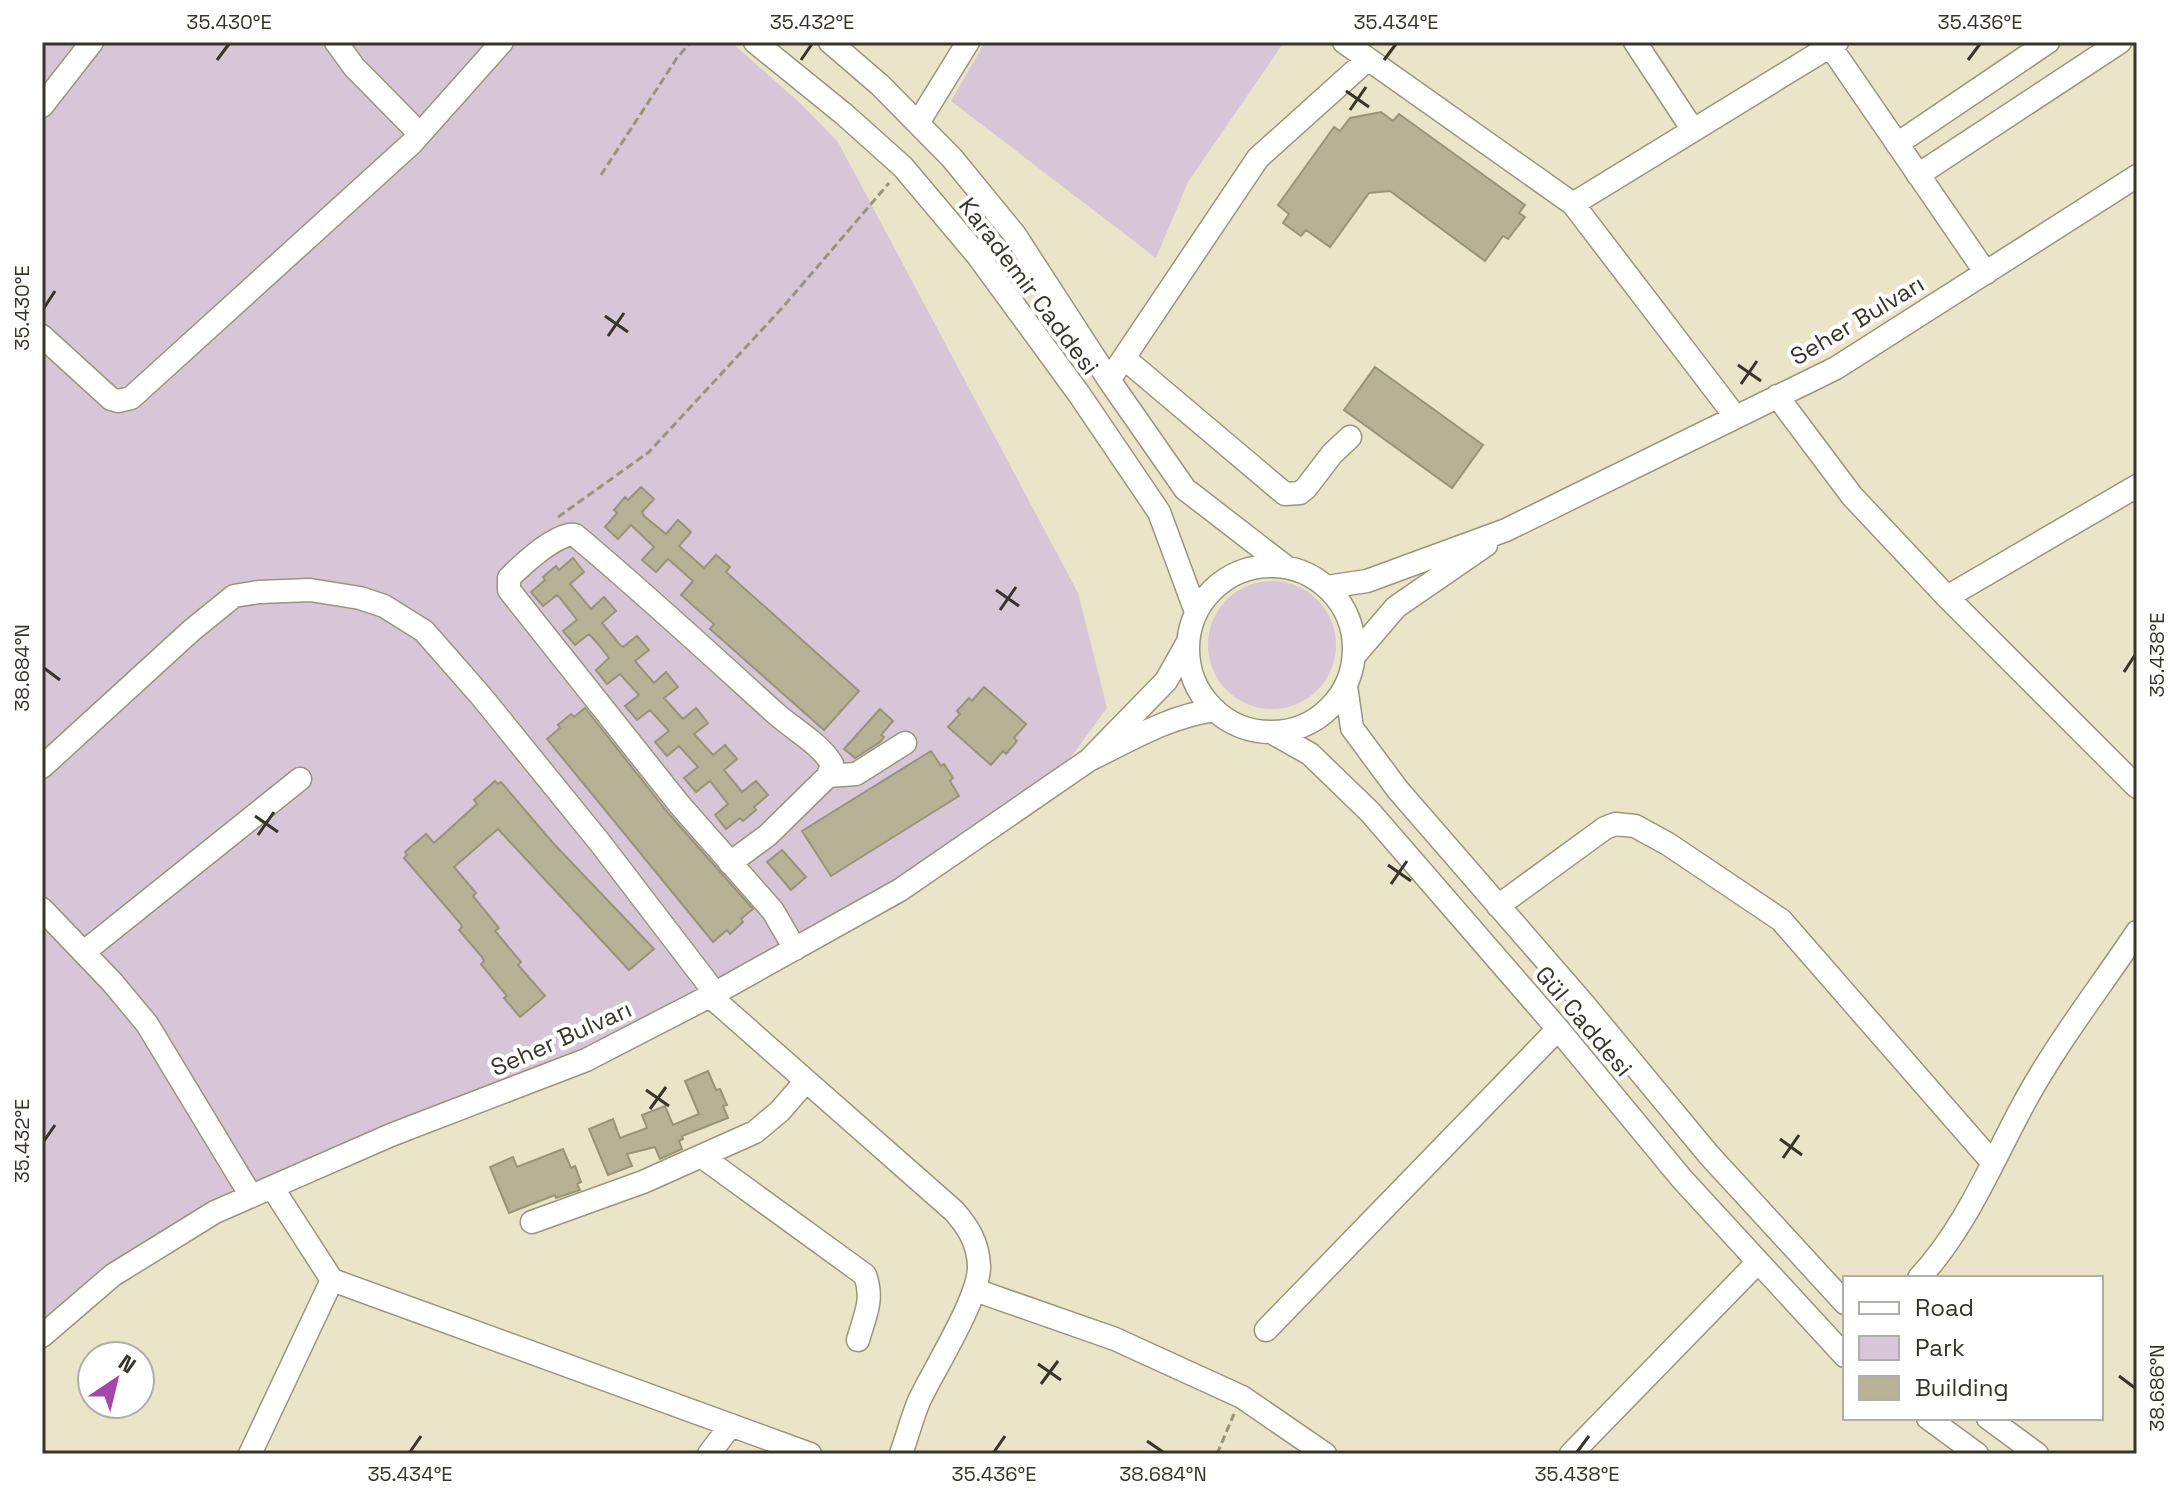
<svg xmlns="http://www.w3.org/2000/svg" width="2179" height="1496" font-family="'Space Grotesk',sans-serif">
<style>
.green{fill:#d7c6d8}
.building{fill:#b7b196;stroke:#999479;stroke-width:2}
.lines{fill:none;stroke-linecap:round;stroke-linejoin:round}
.minor-casing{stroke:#9b957b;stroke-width:25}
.path{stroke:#999480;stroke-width:3;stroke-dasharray:8 4;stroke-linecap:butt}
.minor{stroke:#fff;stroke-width:22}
.ticks{fill:none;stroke:#373429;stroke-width:3}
.labels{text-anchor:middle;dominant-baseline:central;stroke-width:8;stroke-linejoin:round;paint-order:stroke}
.street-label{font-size:24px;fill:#373429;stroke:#fff}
.neatline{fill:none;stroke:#373429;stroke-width:3}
.ticks-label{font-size:20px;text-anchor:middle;fill:#373429}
</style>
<rect width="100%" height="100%" fill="#eae4c8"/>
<path class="green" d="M42 42H731L801 104 838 142 1078 593 1107 708 1056 777 739 981 248 1197 42 1332Z
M985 42H1284L1188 182 1156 258 951 101Z
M1208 645a64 64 0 1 1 128 0a64 64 0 1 1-128 0Z"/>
<path class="building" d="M1381 112 1393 121 1399 114 1525 205 1519 213 1525 217 1508 239 1503 236 1485 261 1390 191 1369 193 1330 247 1306 230 1301 236 1283 223 1289 214 1278 205 1334 127 1340 131 1350 118Z
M1375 367 1483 445 1452 488 1344 410Z
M641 487 654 499 642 512 644 516 666 534 678 520 691 532 679 546 704 568 716 555 730 567 726 572 859 691 824 730 710 629 714 624 681 595 693 581 668 559 656 572 642 560 654 547 631 525 618 539 605 527 617 513 614 510 625 497 628 500Z
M573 558 584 572 570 584 591 609 604 597 616 611 602 623 620 645 623 647 637 636 649 650 635 661 654 683 666 672 678 687 664 698 683 719 696 708 708 723 694 734 713 755 725 745 737 759 724 770 742 792 756 781 768 795 754 807 756 810 743 821 740 818 726 829 715 815 728 804 710 781 696 792 684 778 698 767 679 746 667 756 655 742 669 731 650 710 637 720 625 706 639 695 620 674 607 684 596 670 609 658 599 645 589 634 575 645 563 631 577 620 560 598 557 595 543 606 531 592 545 580 543 577 556 566 559 570Z
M984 687 1026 724 1014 738 1017 741 1006 754 1003 751 991 765 948 727 960 714 957 711 969 698 972 701Z
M585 708 668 813 753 909 741 919 743 922 730 934 727 930 713 942 547 739 560 728 558 725 571 714 574 717Z
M880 709 893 721 881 735 884 737 880 742 855 758 844 749Z
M931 751 941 766 944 764 953 778 950 781 959 796 831 876 802 831Z
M495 781 498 784 501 782 553 843 654 949 629 970 498 829 454 867 476 893 473 896 499 928 495 931 521 962 518 965 545 996 520 1017 504 998 507 996 481 964 484 961 482 957 459 930 462 927 460 923 404 858 407 855 405 852 426 834 434 843 477 804 474 800Z
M782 850 806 877 791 890 767 862Z
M708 1071 716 1090 720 1089 727 1105 723 1106 728 1118 682 1136 683 1139 679 1141 682 1149 660 1159 655 1147 627 1154 632 1166 608 1175 589 1129 613 1119 620 1138 647 1128 642 1115 665 1106 673 1125 699 1114 685 1081Z
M563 1149 571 1168 575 1166 581 1182 577 1184 580 1190 556 1198 555 1195 509 1213 490 1167 513 1157 517 1167Z"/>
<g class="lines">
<defs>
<path id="minor" d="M336 42 354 67 420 134
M755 42 845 115 903 167 978 256 1079 394 1159 512 1196 612
M830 42 880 85 952 158 1015 235 1109 380 1185 489 1286 567
M1344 42 1368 59
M1635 42 1693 130
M1830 46 1986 273
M42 106 92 42
M918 123 968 42
M1897 144 2048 42
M1918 175 2120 42
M1573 204 1837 42
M42 336 111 399 118 401 131 398 412 143 502 42
M1124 358 1285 494 1300 493 1306 488 1332 454 1350 437
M1109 380 1258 158 1368 59 1573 204 1735 416
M1777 396 1852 496 1947 597
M2137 486 1947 597 2137 787
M1188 649a83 83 0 1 1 166 0a83 83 0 1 1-166 0Z
M1327 587 1367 581 1506 530 1836 368 2137 176
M1188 642 1166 681 1089 760C1130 740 1169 716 1215 710
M1354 656 1396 607 1486 545
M1346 686 1352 728 1398 790 1583 1003 1709 1155 1845 1303
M1271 732 1310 754 1370 812 1558 1029 1682 1179 1845 1356
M42 767 192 630 234 596 259 592 310 590 360 598 384 606 424 631 481 696 601 844 715 993
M828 776 856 774 905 743
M730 863 768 835 828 776 832 764C820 743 791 728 773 711 708 652 643 592 575 535 557 532 522 565 509 578V590L679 804 773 911 795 949
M1498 906 1605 828 1615 824 1635 826 1668 844 1781 920 1993 1163
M42 909 112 982 147 1024 251 1196
M84 952 300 779
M710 996 954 1211C969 1228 978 1243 979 1266 980 1297 934 1369 919 1401 912 1418 907 1437 901 1454
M701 1156 865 1275C874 1300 865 1315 858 1340
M272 1187 332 1280 810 1454
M532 1222 643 1182 755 1132 780 1111 806 1081
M1919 1278C1965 1229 1991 1164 2023 1105 2055 1045 2099 989 2137 932
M975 1290 1115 1339 1242 1397 1325 1454
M1266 1330 1558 1029
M42 1336 113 1275 215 1212 391 1135 586 1060 710 996 900 890 1089 760
M1928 1418 1977 1454
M1988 1418 2037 1454
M250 1454 332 1280
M709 1454 731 1425
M1571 1454 1758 1262"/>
</defs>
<use href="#minor" class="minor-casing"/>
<path class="path" d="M601 175 677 58 691 42
M558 517 649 452 783 307 889 183
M1217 1454 1234 1414"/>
<use href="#minor" class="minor"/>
</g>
<path class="ticks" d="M217 60 229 44M801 60 812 44M1384 60 1396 44M1968 60 1980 44M1346 91 1369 107M1350 110 1366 87M44 308 55 291M605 316 628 332M608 336 624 313M1738 365 1761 381M1741 384 1757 361M996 590 1019 606M1000 610 1016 587M44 668 60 680M2124 672 2135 655M255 816 278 832M258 835 274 812M1388 865 1411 881M1391 884 1407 861M646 1090 669 1106M650 1109 666 1087M1780 1139 1802 1155M44 1141 55 1125M1783 1158 1799 1135M1038 1364 1061 1380M2119 1376 2135 1388M1041 1384 1058 1361M1147 1441 1163 1452M410 1452 421 1436M994 1452 1005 1436M1577 1452 1589 1436"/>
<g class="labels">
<g class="street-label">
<text transform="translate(1029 286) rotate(53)">Karademir Caddesi</text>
<text transform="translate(1857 320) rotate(-31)">Seher Bulvarı</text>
<text transform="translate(1584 1021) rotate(50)">Gül Caddesi</text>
<text transform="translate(561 1038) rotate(-24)">Seher Bulvarı</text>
</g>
</g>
<rect width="2179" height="1496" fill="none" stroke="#ffffff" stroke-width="88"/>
<rect x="1843" y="1276" width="260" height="144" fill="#ffffff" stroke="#afaea9" stroke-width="2"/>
<rect x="1859" y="1302" width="40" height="12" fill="#ffffff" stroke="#afaea9" stroke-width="2"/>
<text x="1915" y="1316" font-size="24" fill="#373429">Road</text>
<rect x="1859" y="1336" width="40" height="24" fill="#d7c6d8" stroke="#afaea9" stroke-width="2"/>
<text x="1915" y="1356" font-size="24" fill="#373429">Park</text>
<rect x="1859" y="1376" width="40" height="24" fill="#b7b196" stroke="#afaea9" stroke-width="2"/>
<text x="1915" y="1396" font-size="24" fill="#373429">Building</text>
<g transform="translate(116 1380) rotate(35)"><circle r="38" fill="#ffffff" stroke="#afaea9" stroke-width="2"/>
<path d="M0-6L14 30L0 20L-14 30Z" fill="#a444ac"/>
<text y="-12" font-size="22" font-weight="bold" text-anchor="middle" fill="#373429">N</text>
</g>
<rect x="44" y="44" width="2091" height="1408" class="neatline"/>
<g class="ticks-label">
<text x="229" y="29">35.430°E</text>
<text x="812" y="29">35.432°E</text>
<text x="1396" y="29">35.434°E</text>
<text x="1980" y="29">35.436°E</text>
<text transform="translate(22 308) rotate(-90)" y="7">35.430°E</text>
<text transform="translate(2157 655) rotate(-90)" y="7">35.438°E</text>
<text transform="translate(22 668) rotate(-90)" y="7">38.684°N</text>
<text transform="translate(22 1141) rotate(-90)" y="7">35.432°E</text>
<text transform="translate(2157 1388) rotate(-90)" y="7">38.686°N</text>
<text x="410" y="1481">35.434°E</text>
<text x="994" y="1481">35.436°E</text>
<text x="1163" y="1481">38.684°N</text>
<text x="1577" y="1481">35.438°E</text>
</g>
</svg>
